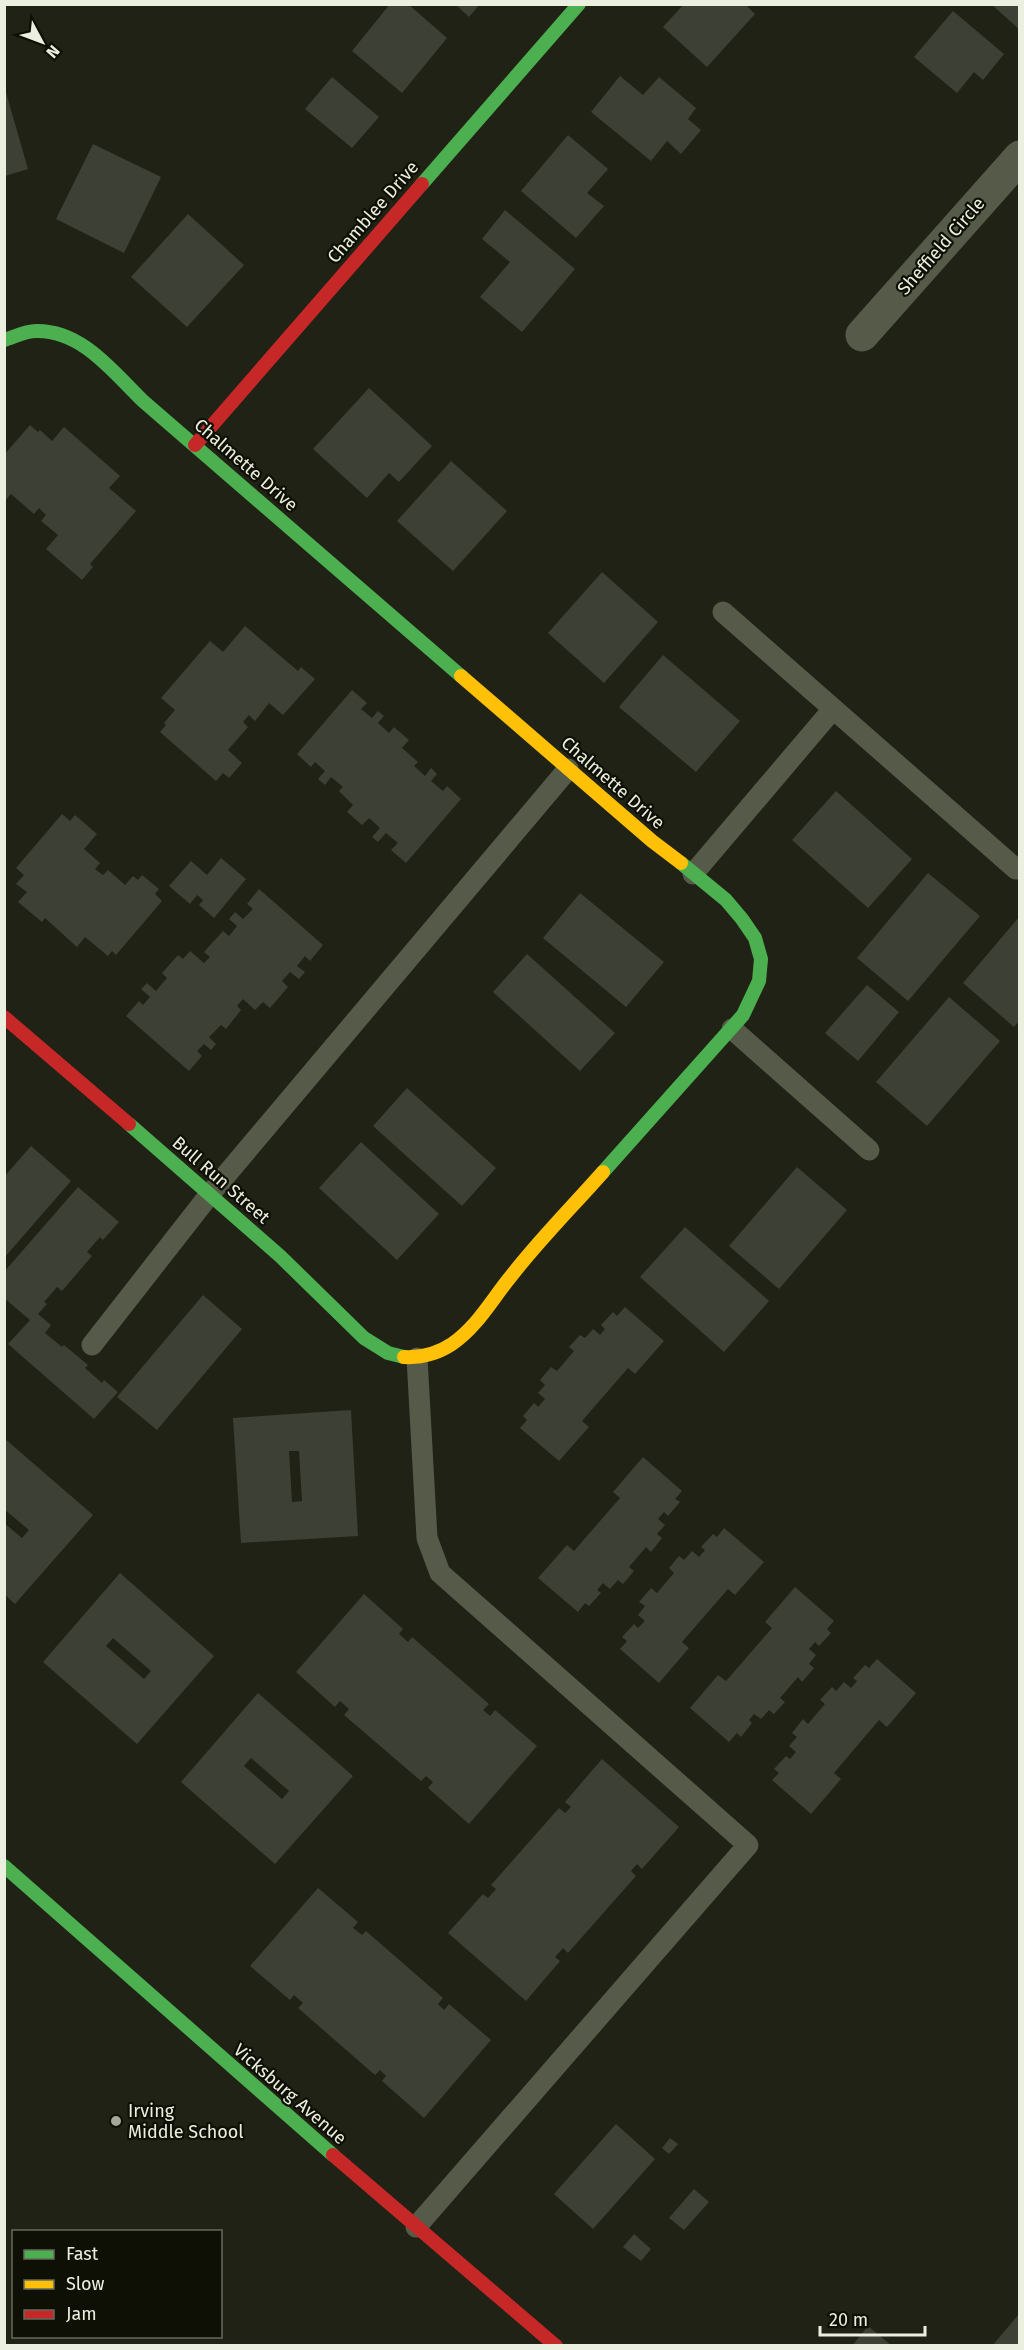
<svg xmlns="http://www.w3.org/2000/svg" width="1024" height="2350" font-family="'Fira Sans',sans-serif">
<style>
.building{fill:#3d4035;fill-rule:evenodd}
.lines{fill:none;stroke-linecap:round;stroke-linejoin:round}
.lane{stroke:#565a49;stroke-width:21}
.street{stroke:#565a49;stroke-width:33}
.fast{stroke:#4caf50;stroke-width:14}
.slow{stroke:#ffc107;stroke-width:14}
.jam{stroke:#c62828;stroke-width:14}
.poi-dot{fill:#a4a799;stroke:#0e1006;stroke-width:2}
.labels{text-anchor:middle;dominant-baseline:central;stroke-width:4.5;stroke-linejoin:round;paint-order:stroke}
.street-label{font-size:18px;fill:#ebefe0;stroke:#0e1006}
.poi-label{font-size:18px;fill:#ebefe0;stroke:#0e1006;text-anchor:start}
</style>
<rect width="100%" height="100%" fill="#202216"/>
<path class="building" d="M390 4H408L447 38 402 93 352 51Z
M455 4H480L469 17Z
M684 4H745L755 14 707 67 663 27Z
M991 4H1020V30Z
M953 11 1004 54 983 80 974 72 957 93 914 57Z
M620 76 643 95 659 77 696 108 688 119 701 130 681 154 667 141 651 161 591 112Z
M332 77 379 117 352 148 305 109Z
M5 89 28 169 5 176Z
M568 135 608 169 587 193 604 206 576 238 521 191Z
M93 144 161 177 124 253 56 219Z
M505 210 575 269 522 332 480 297 510 262 482 239Z
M188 214 244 265 187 327 131 277Z
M369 388 432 446 399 482 389 473 367 498 313 449Z
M30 425 38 432 40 430 52 441 64 427 120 476 109 488 136 511 90 564 93 567 82 580 46 549 58 535 41 521 46 515 39 508 34 514 11 494 4 502V455Z
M451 461 507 511 453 571 397 521Z
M602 572 658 622 604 683 548 633Z
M245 626 298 671 301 667 315 679 283 715 269 703 255 721 249 715 243 722 248 727 228 750 242 763 229 778 223 773 216 781 160 732 166 725 164 723 175 710 161 698 210 641 223 652Z
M663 655 740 721 696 772 619 707Z
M352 690 367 703 361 709 372 718 378 711 384 716 378 723 389 733 394 727 409 740 402 748 418 762 414 766 425 776 431 768 437 774 431 781 443 791 447 786 461 799 406 863 391 850 398 843 386 833 378 842 372 837 380 828 369 818 362 825 347 812 353 805 339 791 343 787 331 777 325 785 318 779 325 771 315 762 311 767 297 754Z
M836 791 912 859 868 908 792 840Z
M62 814 70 821 75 815 97 834 84 849 100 863 95 869 103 875 108 870 125 885 133 876 138 880 142 875 159 889 155 894 162 901 116 955 112 951 108 956 85 937 77 947 45 918 42 922 18 902 27 892 16 884 24 875 16 868Z
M221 858 246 879 214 918 199 905 203 900 197 895 190 904 169 886 191 861 207 875Z
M928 873 980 916 908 1001 857 958Z
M259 889 323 945 310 961 305 956 297 966 305 972 299 979 290 972 282 981 288 987 270 1008 263 1002 255 1010 243 999 237 1006 241 1010 226 1029 221 1025 209 1037 216 1044 211 1050 204 1044 197 1051 202 1056 189 1071 126 1016 139 1001 143 1005 150 997 141 989 147 983 156 991 167 978 162 973 178 955 183 959 190 951 204 963 210 957 204 952 223 931 229 936 237 926 229 919 235 912 243 919 253 909 247 904Z
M580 893 664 962 626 1007 543 938Z
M1020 916V1020L1014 1027 963 983Z
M527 954 615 1033 580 1071 493 992Z
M867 985 899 1012 858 1061 825 1033Z
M949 997 1000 1041 927 1126 876 1082Z
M407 1088 496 1168 462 1206 373 1126Z
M361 1142 439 1214 397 1260 319 1188Z
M31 1146 71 1181 4 1258V1177Z
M797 1167 847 1210 779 1289 729 1246Z
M78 1187 119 1222 103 1240 100 1237 87 1252 92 1256 62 1291 57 1287 44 1302 47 1304 38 1314 51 1325 45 1333 62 1347 64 1345 88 1365 85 1368 102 1383 104 1380 118 1392 94 1419 8 1344 30 1320 4 1298V1272Z
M685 1227 769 1301 724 1352 640 1277Z
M203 1295 242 1329 157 1430 117 1397Z
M625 1307 664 1341 635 1374 628 1368 582 1421 589 1427 559 1461 520 1428 527 1420 523 1416 534 1403 538 1407 545 1399 538 1393 545 1385 540 1380 551 1367 557 1371 574 1351 569 1347 580 1335 585 1338 593 1329 600 1335 605 1329 601 1325 613 1312 617 1316Z
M351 1410 358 1536 241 1543 233 1418ZM289 1451H299L302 1501 292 1502Z
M4 1438 93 1515 15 1604 4 1594V1523L22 1538 29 1530 4 1509Z
M643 1457 682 1491 675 1499 680 1502 668 1516 664 1512 658 1519 665 1525 657 1534 662 1538 651 1552 646 1547 629 1567 634 1571 623 1584 618 1580 610 1589 603 1583 597 1590 601 1593 589 1606 585 1603 578 1612 538 1578 567 1545 574 1551 620 1498 613 1492Z
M724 1528 764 1562 735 1595 728 1589 682 1642 689 1648 659 1683 620 1649 627 1641 622 1637 634 1624 638 1628 645 1621 638 1615 645 1606 639 1602 651 1588 657 1593 674 1573 669 1568 679 1556 684 1560 692 1551 699 1557 705 1550 701 1547 713 1534 717 1537Z
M120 1573 214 1656 137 1744 43 1662ZM113 1638 151 1671 144 1679 106 1646Z
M795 1587 834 1621 827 1629 831 1633 819 1646 815 1642 809 1649 816 1655 809 1664 814 1668 802 1682 798 1677 780 1698 785 1702 774 1714 769 1710 761 1719 754 1714 749 1720 752 1723 741 1737 737 1733 729 1742 690 1708 718 1675 726 1681 772 1628 765 1622Z
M364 1594 403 1629 399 1634 408 1642 412 1637 489 1704 483 1710 490 1716 495 1710 537 1746 469 1824 428 1788 433 1782 426 1776 421 1781 344 1715 349 1709 340 1701 335 1707 296 1672Z
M877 1659 916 1693 887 1727 879 1720 834 1773 841 1779 811 1814 772 1780 779 1773 774 1769 786 1756 790 1759 796 1752 789 1746 797 1737 792 1733 803 1719 808 1724 825 1704 820 1700 832 1687 836 1691 844 1682 851 1688 857 1681 853 1678 865 1665 869 1668Z
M258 1693 353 1776 275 1864 181 1782ZM251 1758 289 1791 282 1799 244 1766Z
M602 1759 679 1827 642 1869 637 1864 631 1871 636 1876 568 1953 563 1948 555 1957 560 1961 526 2001 448 1933 483 1894 488 1898 496 1889 491 1885 559 1808 565 1813 571 1807 565 1802Z
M318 1888 358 1922 353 1928 362 1935 366 1931 443 1998 438 2004 444 2010 449 2004 491 2040 424 2118 382 2081 386 2076 380 2070 375 2075 298 2008 303 2003 294 1995 290 2000 250 1966Z
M616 2124 655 2159 593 2229 554 2194Z
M670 2138 678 2144 669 2154 662 2148Z
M694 2189 709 2202 684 2230 669 2218Z
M634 2234 651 2249 641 2261 623 2247Z
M1020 2313V2346H992Z
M868 2326 892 2346H852Z"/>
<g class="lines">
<path class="lane" d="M723 612 1016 869
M693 874 833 709
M732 1029 869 1150
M92 1345 210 1194 568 769
M416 2227 748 1845 440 1573 427 1538 417 1358"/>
<path class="street" d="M862 335 1020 157"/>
<path class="fast" d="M422 184 579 4
M4 340C14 337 25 331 36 331 82 330 113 372 143 401L461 676
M129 1124 280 1256 364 1338 388 1353 404 1357
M603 1172 743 1015 759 981 761 959 755 938 742 919 726 900 681 863
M4 1866 333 2155"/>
<path class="slow" d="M461 676 652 841 681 863
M404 1357C422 1358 437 1354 452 1344 478 1326 492 1299 512 1275 540 1239 573 1206 603 1172"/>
<path class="jam" d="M195 445 422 184
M4 1017 129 1124
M333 2155 556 2346"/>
</g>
<circle class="poi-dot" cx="116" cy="2121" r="6"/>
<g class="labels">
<g class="street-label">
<text transform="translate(373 212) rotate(-49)">Chamblee Drive</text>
<text transform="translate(941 246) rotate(-49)">Sheffield Circle</text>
<text transform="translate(246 465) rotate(41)">Chalmette Drive</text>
<text transform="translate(613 783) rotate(41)">Chalmette Drive</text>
<text transform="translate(221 1180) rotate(41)">Bull Run Street</text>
<text transform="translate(290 2094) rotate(41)">Vicksburg Avenue</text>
</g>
<g class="poi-label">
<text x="128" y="2111">Irving<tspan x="128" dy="21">Middle School</tspan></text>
</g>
</g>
<rect width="1024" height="2350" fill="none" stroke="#ebefe0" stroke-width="12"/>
<rect x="12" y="2230" width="210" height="108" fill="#0e1006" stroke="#66695d" stroke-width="1.5"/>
<rect x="24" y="2250" width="30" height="9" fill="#4caf50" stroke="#66695d" stroke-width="1.5"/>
<text x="66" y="2260" font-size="18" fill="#ebefe0">Fast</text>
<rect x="24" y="2280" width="30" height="9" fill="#ffc107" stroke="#66695d" stroke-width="1.5"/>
<text x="66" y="2290" font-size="18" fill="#ebefe0">Slow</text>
<rect x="24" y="2310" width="30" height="9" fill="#c62828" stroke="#66695d" stroke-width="1.5"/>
<text x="66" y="2320" font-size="18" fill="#ebefe0">Jam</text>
<g transform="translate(42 42) rotate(131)" stroke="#0e1006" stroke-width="4.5" paint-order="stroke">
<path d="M0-4.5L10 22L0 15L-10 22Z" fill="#ebefe0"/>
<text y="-9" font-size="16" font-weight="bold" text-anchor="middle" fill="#ebefe0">N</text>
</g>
<path d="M820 2326v9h105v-9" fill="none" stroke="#ebefe0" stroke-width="3"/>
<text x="829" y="2326" font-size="18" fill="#ebefe0" stroke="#0e1006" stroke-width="4.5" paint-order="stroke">20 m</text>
</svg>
